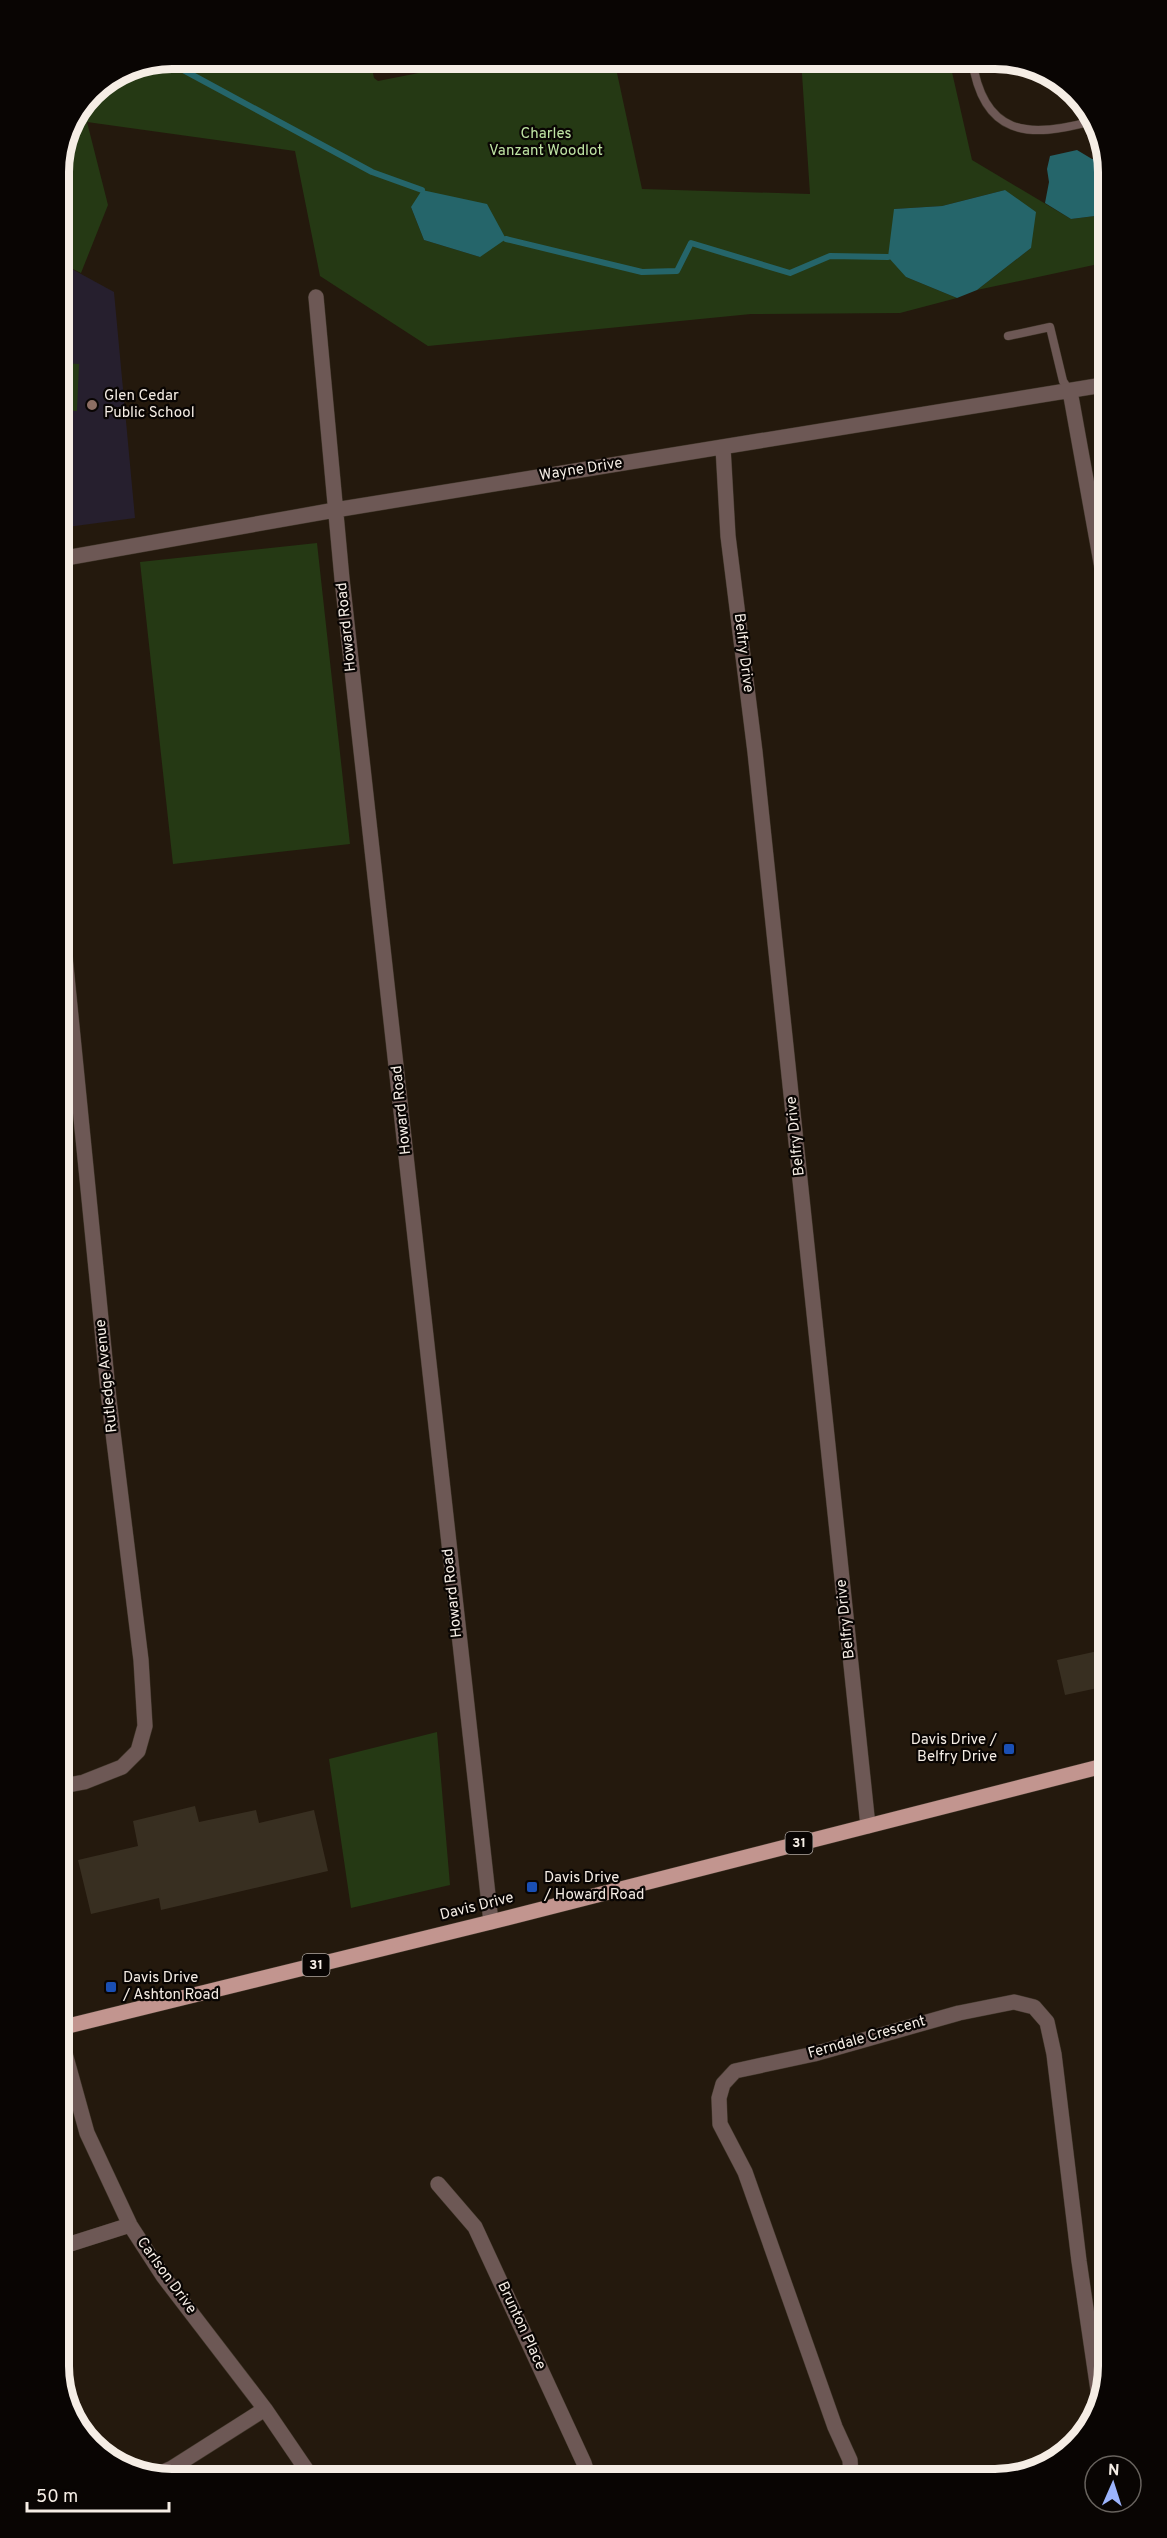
<svg xmlns="http://www.w3.org/2000/svg" width="1167" height="2538" font-family="Overpass,sans-serif">
<style>
.education{fill:#261f2e}
.green{fill:#253914;fill-rule:evenodd}
.water{fill:#25656a}
.lines{fill:none;stroke-linecap:round;stroke-linejoin:round}
.stream{stroke:#25656a;stroke-width:6}
.building{fill:#382f21}
.service-casing{stroke:#41372b;stroke-width:9}
.minor-casing{stroke:#41372b;stroke-width:16}
.primary-casing{stroke:#41372b;stroke-width:16}
.service{stroke:#6d5855;stroke-width:8}
.minor{stroke:#6d5855;stroke-width:15}
.primary{stroke:#c2958f;stroke-width:15}
.education-dot{fill:#8d6e63;stroke:#090503;stroke-width:2}
.transit-dot{fill:#1a4fb4;stroke:#090503;stroke-width:2}
.labels{text-anchor:middle;dominant-baseline:central;stroke-width:4.5;stroke-linejoin:round;paint-order:stroke}
.shield{fill:#090503;stroke:#aea7a1;stroke-width:1.5}
.shield-label{font-size:14px;font-weight:bold;fill:#f5ede5}
.park-label{font-size:15px;fill:#bfe4a4;stroke:#090503}
.poi-label{font-size:15px;fill:#f5ede5;stroke:#090503;text-anchor:start}
.street-label{font-size:15px;fill:#f5ede5;stroke:#090503}
.rim{fill:none;stroke:#f5ede5;stroke-width:8}
</style>
<rect width="100%" height="100%" fill="#24190d"/>
<path class="education" d="M59 262 114 292 135 518 60 528Z"/>
<path class="green" d="M172 59H370L374 78 378 81 490 59H614L642 189 810 194 801 59H949L972 160 1071 219 1103 215V263L977 290 1031 248 1005 190 942 206 894 209 906 277 957 298 900 313 751 314 428 346 320 276 295 151 87 122 108 205 81 273 59 262V165L92 91 129 67ZM411 207 480 257 424 240Z
M59 363 79 364 77 411 59 410Z
M317 543 350 844 173 864 140 562Z
M437 1732 450 1885 351 1908 329 1759Z"/>
<path class="water" d="M1077 150 1092 159 1102 158 1103 215 1071 219 1045 203 1049 182 1047 169 1050 156Z
M422 190 487 204 506 239 480 257 424 240 411 207Z
M1005 190 1036 212 1031 248 977 290 957 298 906 277 888 257 894 209 942 206Z"/>
<g class="lines">
<path class="stream" d="M156 62 174 65 372 172 422 190
M506 239 642 272 677 271 691 243 790 273 830 256 888 257"/>
</g>
<path class="building" d="M1107 1649V1686L1065 1695 1057 1660Z
M195 1806 199 1822 256 1810 259 1823 314 1810 328 1871 161 1910 159 1898 91 1914 78 1860 138 1846 133 1821Z"/>
<g class="lines">
<defs>
<path id="service" d="M972 59C983 136 1028 139 1092 121
M1008 336 1050 327 1063 381 1069 390"/>
<path id="minor" d="M316 297 342 579 491 1922
M1070 391 1104 579
M723 447 728 536 755 752 868 1826
M60 559 335 510 1103 385
M61 916 109 1400 141 1660 145 1726 138 1751 122 1767 84 1782 63 1786
M64 2050 87 2133 130 2225 163 2276 265 2409 312 2478
M438 2184 475 2227 584 2463 588 2476
M64 2246 130 2225
M851 2475 850 2460 835 2427 745 2172 720 2124 719 2098 723 2084 735 2071 814 2054 959 2013 1014 2002 1034 2007 1047 2022 1054 2054 1079 2261 1099 2397
M154 2476 172 2468 265 2409"/>
<path id="primary" d="M64 2027 491 1922 1107 1765"/>
</defs>
<use href="#service" class="service-casing"/>
<use href="#minor" class="minor-casing"/>
<use href="#primary" class="primary-casing"/>
<use href="#service" class="service"/>
<use href="#minor" class="minor"/>
<use href="#primary" class="primary"/>
</g>
<circle class="education-dot" cx="92" cy="405" r="6"/>
<g class="transit-dot">
<rect x="1003" y="1743" width="12" height="12" rx="3"/>
<rect x="526" y="1881" width="12" height="12" rx="3"/>
<rect x="105" y="1981" width="12" height="12" rx="3"/>
</g>
<g class="labels">
<g class="shield">
<rect x="785.5" y="1832" width="27" height="22" rx="4.5"/>
<rect x="302.5" y="1954" width="27" height="22" rx="4.5"/>
</g>
<g class="shield-label">
<text x="799" y="1843">31</text>
<text x="316" y="1965">31</text>
</g>
<g class="park-label">
<text x="546" y="134">Charles<tspan x="546" dy="17">Vanzant Woodlot</tspan></text>
</g>
<g class="poi-label">
<text x="104" y="396">Glen Cedar<tspan x="104" dy="17">Public School</tspan></text>
<text x="997" y="1740" text-anchor="end">Davis Drive /<tspan x="997" dy="17">Belfry Drive</tspan></text>
<text x="544" y="1878">Davis Drive<tspan x="544" dy="17">/ Howard Road</tspan></text>
<text x="123" y="1978">Davis Drive<tspan x="123" dy="17">/ Ashton Road</tspan></text>
</g>
<g class="street-label">
<text transform="translate(581 470) rotate(-9)">Wayne Drive</text>
<text transform="translate(347 627) rotate(-96)">Howard Road</text>
<text transform="translate(743 653) rotate(83)">Belfry Drive</text>
<text transform="translate(402 1110) rotate(-96)">Howard Road</text>
<text transform="translate(796 1136) rotate(-96)">Belfry Drive</text>
<text transform="translate(107 1376) rotate(-96)">Rutledge Avenue</text>
<text transform="translate(453 1593) rotate(-96)">Howard Road</text>
<text transform="translate(846 1619) rotate(-96)">Belfry Drive</text>
<text transform="translate(477 1907) rotate(-14)">Davis Drive</text>
<text transform="translate(867 2038) rotate(-16)">Ferndale Crescent</text>
<text transform="translate(166 2276) rotate(54)">Carlson Drive</text>
<text transform="translate(521 2326) rotate(65)">Brunton Place</text>
</g>
</g>
<path d="M0 0H1167V2538H0ZM172 69H995A103 103 0 0 1 1098 172V2366A103 103 0 0 1 995 2469H172A103 103 0 0 1 69 2366V172A103 103 0 0 1 172 69Z" fill="#090503" fill-rule="evenodd"/>
<path class="rim" d="M172 69H995A103 103 0 0 1 1098 172V2366A103 103 0 0 1 995 2469H172A103 103 0 0 1 69 2366V172A103 103 0 0 1 172 69Z"/>
<g transform="translate(1113 2484) rotate(3)"><circle r="28" fill="#090503" stroke="#67625d" stroke-width="1.5"/>
<path d="M0-4.5L10 22L0 15L-10 22Z" fill="#9cb4fd"/>
<text y="-9" font-size="16" font-weight="bold" text-anchor="middle" fill="#f5ede5">N</text>
</g>
<path d="M27 2502v9h142v-9" fill="none" stroke="#f5ede5" stroke-width="3"/>
<text x="36" y="2502" font-size="18" fill="#f5ede5" stroke="#090503" stroke-width="4.5" paint-order="stroke">50 m</text>
</svg>
